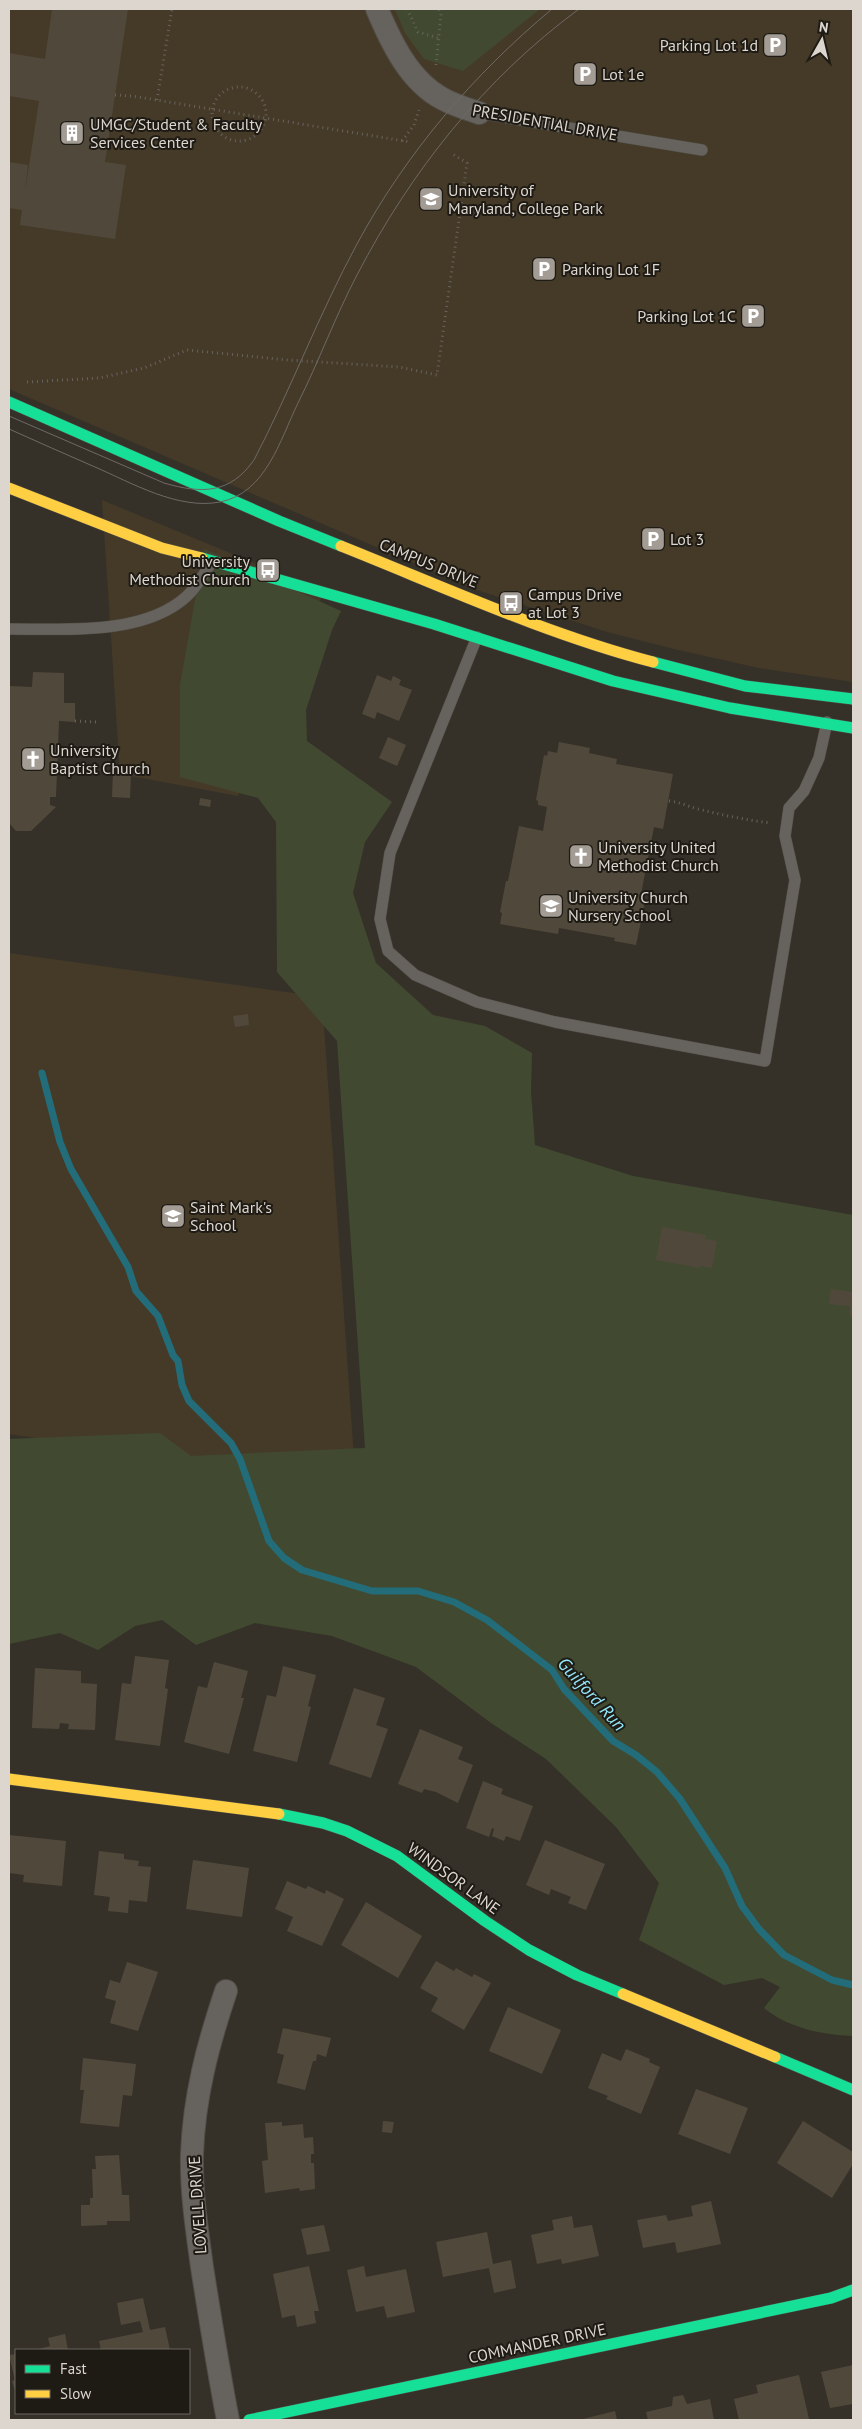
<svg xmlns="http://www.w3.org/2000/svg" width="862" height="2429" font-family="'PT Sans',sans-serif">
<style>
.built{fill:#453a28}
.green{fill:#414a30}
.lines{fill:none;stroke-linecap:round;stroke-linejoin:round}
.stream{stroke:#236c79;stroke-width:7}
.building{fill:#50493b}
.lane-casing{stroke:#524e47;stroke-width:12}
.street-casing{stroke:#524e47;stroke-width:24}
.fast-casing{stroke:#524e47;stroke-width:12}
.slow-casing{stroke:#524e47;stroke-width:12}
.path{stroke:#66635e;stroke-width:3;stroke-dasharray:1 4;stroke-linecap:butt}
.lane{stroke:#66635e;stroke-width:11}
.street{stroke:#66635e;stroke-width:22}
.fast{stroke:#16e098;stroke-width:11}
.slow{stroke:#ffcf43;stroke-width:11}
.tram{stroke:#6d6a65;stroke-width:1}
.labels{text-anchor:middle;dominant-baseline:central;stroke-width:4;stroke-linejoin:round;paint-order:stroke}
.poi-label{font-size:16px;fill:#dcd6ce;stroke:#1e1a14;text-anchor:start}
.street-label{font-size:16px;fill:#dcd6ce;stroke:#1e1a14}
.water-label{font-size:18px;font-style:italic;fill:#92e7fa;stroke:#1e1a14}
</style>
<rect width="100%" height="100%" fill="#353129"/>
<path class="built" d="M9 9H853V682L759 668 674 649 607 632 474 589 9 389Z
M102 500 324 592 238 796 120 774Z
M9 953 322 997 356 1487 9 1434Z"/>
<path class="green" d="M395 9H540L463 71 424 59 405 33Z
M204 549 341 611 332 630 306 710 307 741 392 802 365 842 353 893 376 963 433 1015 485 1026 532 1053 531 1092 535 1145 633 1176 853 1215V2036C823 2035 788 2028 764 2008L780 1987 762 1978 724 1985 639 1940 659 1883 616 1827 546 1759 491 1723 416 1667 332 1636 255 1623 196 1645 162 1620 135 1626 98 1650 60 1633 9 1644V1439L160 1433 191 1456 365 1448 337 1041 277 972 276 822 258 798 180 777V685Z"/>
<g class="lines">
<path class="stream" d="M42 1073 60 1142 71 1169 128 1267 136 1291 158 1316 173 1355 178 1361 182 1385 189 1401 231 1443 240 1459 269 1541 284 1558 302 1570 372 1591H418L454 1602 487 1620 552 1670 564 1689 613 1741 636 1755 657 1772 680 1799 725 1868 742 1906 759 1929 784 1955 832 1980 853 1985"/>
</g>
<path class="building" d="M52 9H128L105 162 126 165 115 239 20 225 22 210 9 208V162L28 165 25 192 39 101 9 96V53L45 59Z
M33 672 64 673V703H75V722L59 721 56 797H50V805L56 807 31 831H16L9 823V686L32 687Z
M377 675 391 681 393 676 401 680 399 685 412 690 399 721 377 712 375 719 362 714Z
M388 737 406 745 397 766 379 758Z
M559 742 590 748 589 753 617 759 616 764 673 774 663 829 654 827 640 899 644 900V907L636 945 614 941 615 938 559 928 558 934 500 924 502 913 500 912 506 881H508L519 826 543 831 547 807 538 805V801L536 800 544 755 547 756 548 751 557 753Z
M113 770 131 771 130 798 112 797Z
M200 798 211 800 210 807 199 805Z
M248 1014 249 1025 235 1027 233 1016Z
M662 1227 706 1235 705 1239 717 1241 712 1268 700 1266V1268L656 1260Z
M831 1289 853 1292V1316L849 1315 850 1306 829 1304Z
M135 1656 169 1660 165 1688 168 1689 160 1746 115 1740 122 1683 131 1684Z
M214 1662 248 1671 241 1698H244L229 1754 184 1742 198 1686 207 1688Z
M283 1666 316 1675 308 1706 311 1707 297 1762 253 1751 267 1695 276 1697Z
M35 1668 81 1671V1683L97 1684 95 1730 68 1729 69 1724 60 1723 59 1729 32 1728Z
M354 1688 385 1698 376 1725 388 1729 371 1778 329 1764Z
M420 1729 463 1747 458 1759 473 1765 458 1803 436 1792 424 1789 422 1793 398 1784Z
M483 1781 503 1789 501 1794 533 1806 520 1841 506 1836 504 1841 492 1836 494 1829 492 1828 489 1837 466 1828Z
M9 1835 66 1841 62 1886 23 1882 24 1875 9 1873Z
M545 1840 605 1864 586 1910 568 1903 571 1897 551 1889 549 1895 526 1885Z
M99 1851 124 1854V1859L139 1861 138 1866 151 1867 147 1902 129 1900 128 1913 108 1911 110 1897 94 1895Z
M193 1860 249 1868 242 1917 186 1909Z
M287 1881 306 1889 308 1886 325 1894 326 1890 344 1899 322 1946 287 1931 293 1917 275 1909Z
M366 1902 422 1936 398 1978 341 1945Z
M436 1961 454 1971 456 1968 472 1977 474 1974 491 1983 464 2030 431 2011 438 1998 420 1988Z
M127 1962 158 1972 138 2031 110 2023 116 2001 105 1998 110 1980 120 1983Z
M508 2007 561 2030 542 2074 489 2051Z
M283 2028 331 2038 326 2057 317 2054 316 2061H313L305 2090 277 2083 284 2055 277 2053Z
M626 2049 650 2059 649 2062 660 2067 641 2114 606 2099 608 2096 588 2088 602 2053 621 2061Z
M83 2058 136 2064 132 2096 123 2095 119 2127 80 2123 84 2090H80Z
M696 2089 748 2108 730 2154 678 2134Z
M383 2121 394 2122 392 2133 382 2132Z
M803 2121 853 2152V2164L832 2198 777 2163Z
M282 2122V2126L303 2124 304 2138 313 2137 314 2154H311V2163H314L315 2189 300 2191 299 2188 265 2193 262 2161 268 2160 265 2123Z
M119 2155 122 2195H129L130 2221H107V2225L81 2226V2205H90V2198H93L92 2169H96L95 2156Z
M711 2201 721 2244 677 2253 675 2242 643 2248 637 2220 666 2215 668 2221 693 2216 691 2206Z
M572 2216 574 2228 592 2225 599 2256 562 2264 561 2259 537 2264 531 2235 554 2230 552 2220Z
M324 2225 330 2251 307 2255 301 2229Z
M487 2232 493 2264 511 2260 516 2288 494 2293 489 2268 443 2277 436 2242Z
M309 2266 319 2311H314L316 2323 297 2327 295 2315 282 2318 273 2274Z
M364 2266 366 2277 406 2269 415 2312 387 2318 384 2306 356 2312 347 2270Z
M143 2298 150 2330 165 2327 170 2350H101L99 2341 143 2332 140 2321 121 2325 117 2303Z
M65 2334 68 2350H35L50 2346 48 2338Z
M16 2354V2394L12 2381 15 2380 9 2355Z
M853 2365V2404L830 2408 821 2372Z
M799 2375 809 2419 739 2420 734 2399 758 2393 756 2385Z
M683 2395 687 2404 710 2399 714 2420H648L646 2412 672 2406 673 2397Z
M615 2411 617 2420H579Z"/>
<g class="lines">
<defs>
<path id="lane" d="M479 113 702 150
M9 629C63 629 144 636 187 596 197 587 204 573 212 562
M477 637 390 853 380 919 388 951 415 975 477 1002 555 1022 765 1061 795 880 785 836 789 808 804 791 819 758 827 722"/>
<path id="street" d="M377 9C391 42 409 81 443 99 454 105 467 109 479 113
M226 1991C208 2044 194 2097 192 2154 191 2192 197 2230 202 2267 210 2318 218 2369 228 2420"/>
<path id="fast" d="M9 402 279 521 341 546
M202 558 434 624 613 681 730 708 853 728
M653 662 745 686 853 699
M279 1814 323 1823 347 1831 397 1856 485 1921 529 1950 577 1975 623 1994
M775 2057 853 2090
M249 2420 831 2298 853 2290"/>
<path id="slow" d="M9 488 162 548 202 558
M341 546C444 587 546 634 653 662
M9 1779 279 1814
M623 1994 775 2057"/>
</defs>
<use href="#lane" class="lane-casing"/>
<use href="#street" class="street-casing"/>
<use href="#fast" class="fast-casing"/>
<use href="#slow" class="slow-casing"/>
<path class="path" d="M407 9 418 32 438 38
M436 65 441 14 439 9
M212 114a27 27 0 1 1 54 0a27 27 0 1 1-54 0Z
M115 95 132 96 410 142
M157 100 172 9
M402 141 414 125 419 110
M27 382 99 378 144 368 187 350 288 360 399 367 437 375 467 163 451 153
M75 721 97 722
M669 801C680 802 687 806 698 809 722 815 746 820 771 823"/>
<use href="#lane" class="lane"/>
<use href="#street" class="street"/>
<use href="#fast" class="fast"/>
<use href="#slow" class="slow"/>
<path class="tram" d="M9 416 164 483C202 494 230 494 254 460 291 389 319 314 357 244 406 153 473 75 552 9
M9 429C37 442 66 454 95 467 132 483 178 510 220 502 266 493 280 440 298 403 319 361 335 317 357 275 411 171 484 79 579 9"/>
</g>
<defs>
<symbol id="parking-square" viewBox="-11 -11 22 22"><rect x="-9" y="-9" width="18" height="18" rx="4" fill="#a29c94" stroke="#1e1a14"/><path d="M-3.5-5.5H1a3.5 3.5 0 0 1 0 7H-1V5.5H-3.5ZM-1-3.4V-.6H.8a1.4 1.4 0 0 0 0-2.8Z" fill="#fff"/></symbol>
<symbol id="building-square" viewBox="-11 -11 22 22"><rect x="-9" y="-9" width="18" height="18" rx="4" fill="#a29c94" stroke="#1e1a14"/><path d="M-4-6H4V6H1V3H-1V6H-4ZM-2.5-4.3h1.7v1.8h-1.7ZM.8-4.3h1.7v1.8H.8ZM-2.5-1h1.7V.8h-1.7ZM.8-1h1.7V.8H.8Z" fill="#fff"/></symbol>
<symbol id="university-square" viewBox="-11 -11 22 22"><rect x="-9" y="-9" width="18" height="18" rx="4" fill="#a29c94" stroke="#1e1a14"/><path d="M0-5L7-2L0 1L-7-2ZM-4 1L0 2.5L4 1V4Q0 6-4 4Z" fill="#fff"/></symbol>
<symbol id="bus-square" viewBox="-11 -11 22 22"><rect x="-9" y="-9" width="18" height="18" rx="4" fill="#a29c94" stroke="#1e1a14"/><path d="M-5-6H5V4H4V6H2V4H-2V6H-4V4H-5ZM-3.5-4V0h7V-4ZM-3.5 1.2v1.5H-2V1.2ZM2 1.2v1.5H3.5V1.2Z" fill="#fff"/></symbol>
<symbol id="church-square" viewBox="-11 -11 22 22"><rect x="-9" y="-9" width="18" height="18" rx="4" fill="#a29c94" stroke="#1e1a14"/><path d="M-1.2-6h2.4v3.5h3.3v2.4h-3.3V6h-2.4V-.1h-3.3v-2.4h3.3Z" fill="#fff"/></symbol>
<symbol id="school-square" viewBox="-11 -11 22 22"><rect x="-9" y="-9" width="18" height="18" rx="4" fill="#a29c94" stroke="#1e1a14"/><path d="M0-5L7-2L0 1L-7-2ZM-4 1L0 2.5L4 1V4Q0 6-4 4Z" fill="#fff"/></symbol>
</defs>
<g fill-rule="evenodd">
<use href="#parking-square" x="761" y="31" width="28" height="28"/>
<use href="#parking-square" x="571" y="60" width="28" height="28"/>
<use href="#building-square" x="58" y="119" width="28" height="28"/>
<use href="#university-square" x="417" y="185" width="28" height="28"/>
<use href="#parking-square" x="530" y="255" width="28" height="28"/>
<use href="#parking-square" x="739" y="302" width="28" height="28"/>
<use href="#parking-square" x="639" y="525" width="28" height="28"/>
<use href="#bus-square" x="254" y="556" width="28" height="28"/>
<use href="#bus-square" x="497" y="589" width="28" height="28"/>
<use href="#church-square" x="19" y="745" width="28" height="28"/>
<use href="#church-square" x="567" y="842" width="28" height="28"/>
<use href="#school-square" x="537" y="892" width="28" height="28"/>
<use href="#school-square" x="159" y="1202" width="28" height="28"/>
</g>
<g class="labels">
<g class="poi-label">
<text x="758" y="45" text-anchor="end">Parking Lot 1d</text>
<text x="602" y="74">Lot 1e</text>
<text x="90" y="124">UMGC/Student &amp; Faculty<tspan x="90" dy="18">Services Center</tspan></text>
<text x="448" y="190">University of<tspan x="448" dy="18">Maryland, College Park</tspan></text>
<text x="562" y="269">Parking Lot 1F</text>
<text x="736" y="316" text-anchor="end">Parking Lot 1C</text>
<text x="670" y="539">Lot 3</text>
<text x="250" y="561" text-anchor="end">University<tspan x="250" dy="18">Methodist Church</tspan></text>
<text x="528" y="594">Campus Drive<tspan x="528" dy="18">at Lot 3</tspan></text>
<text x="50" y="750">University<tspan x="50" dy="18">Baptist Church</tspan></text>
<text x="598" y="847">University United<tspan x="598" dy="18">Methodist Church</tspan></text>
<text x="568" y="897">University Church<tspan x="568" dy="18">Nursery School</tspan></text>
<text x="190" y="1207">Saint Mark's<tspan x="190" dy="18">School</tspan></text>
</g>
<g class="street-label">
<text transform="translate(545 122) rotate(10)">PRESIDENTIAL DRIVE</text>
<text transform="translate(429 563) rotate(22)">CAMPUS DRIVE</text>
<text transform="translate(454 1878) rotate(36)">WINDSOR LANE</text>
<text transform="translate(197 2205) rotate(-94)">LOVELL DRIVE</text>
<text transform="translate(537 2343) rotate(-12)">COMMANDER DRIVE</text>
</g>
<g class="water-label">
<text transform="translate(592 1694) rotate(48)">Guilford Run</text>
</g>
</g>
<rect width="862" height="2429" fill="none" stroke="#dcd6ce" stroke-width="20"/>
<rect x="15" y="2349" width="175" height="65" fill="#1e1a14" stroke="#6a655e"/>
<rect x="25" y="2365" width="25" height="8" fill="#16e098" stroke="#6a655e"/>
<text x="60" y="2374" font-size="15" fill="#dcd6ce">Fast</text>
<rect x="25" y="2390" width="25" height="8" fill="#ffcf43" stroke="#6a655e"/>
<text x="60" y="2399" font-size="15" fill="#dcd6ce">Slow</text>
<g transform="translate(822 40) rotate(8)" stroke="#1e1a14" stroke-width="4" paint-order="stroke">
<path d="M0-4L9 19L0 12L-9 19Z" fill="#dcd6ce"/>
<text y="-8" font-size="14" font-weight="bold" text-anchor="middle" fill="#dcd6ce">N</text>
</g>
</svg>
